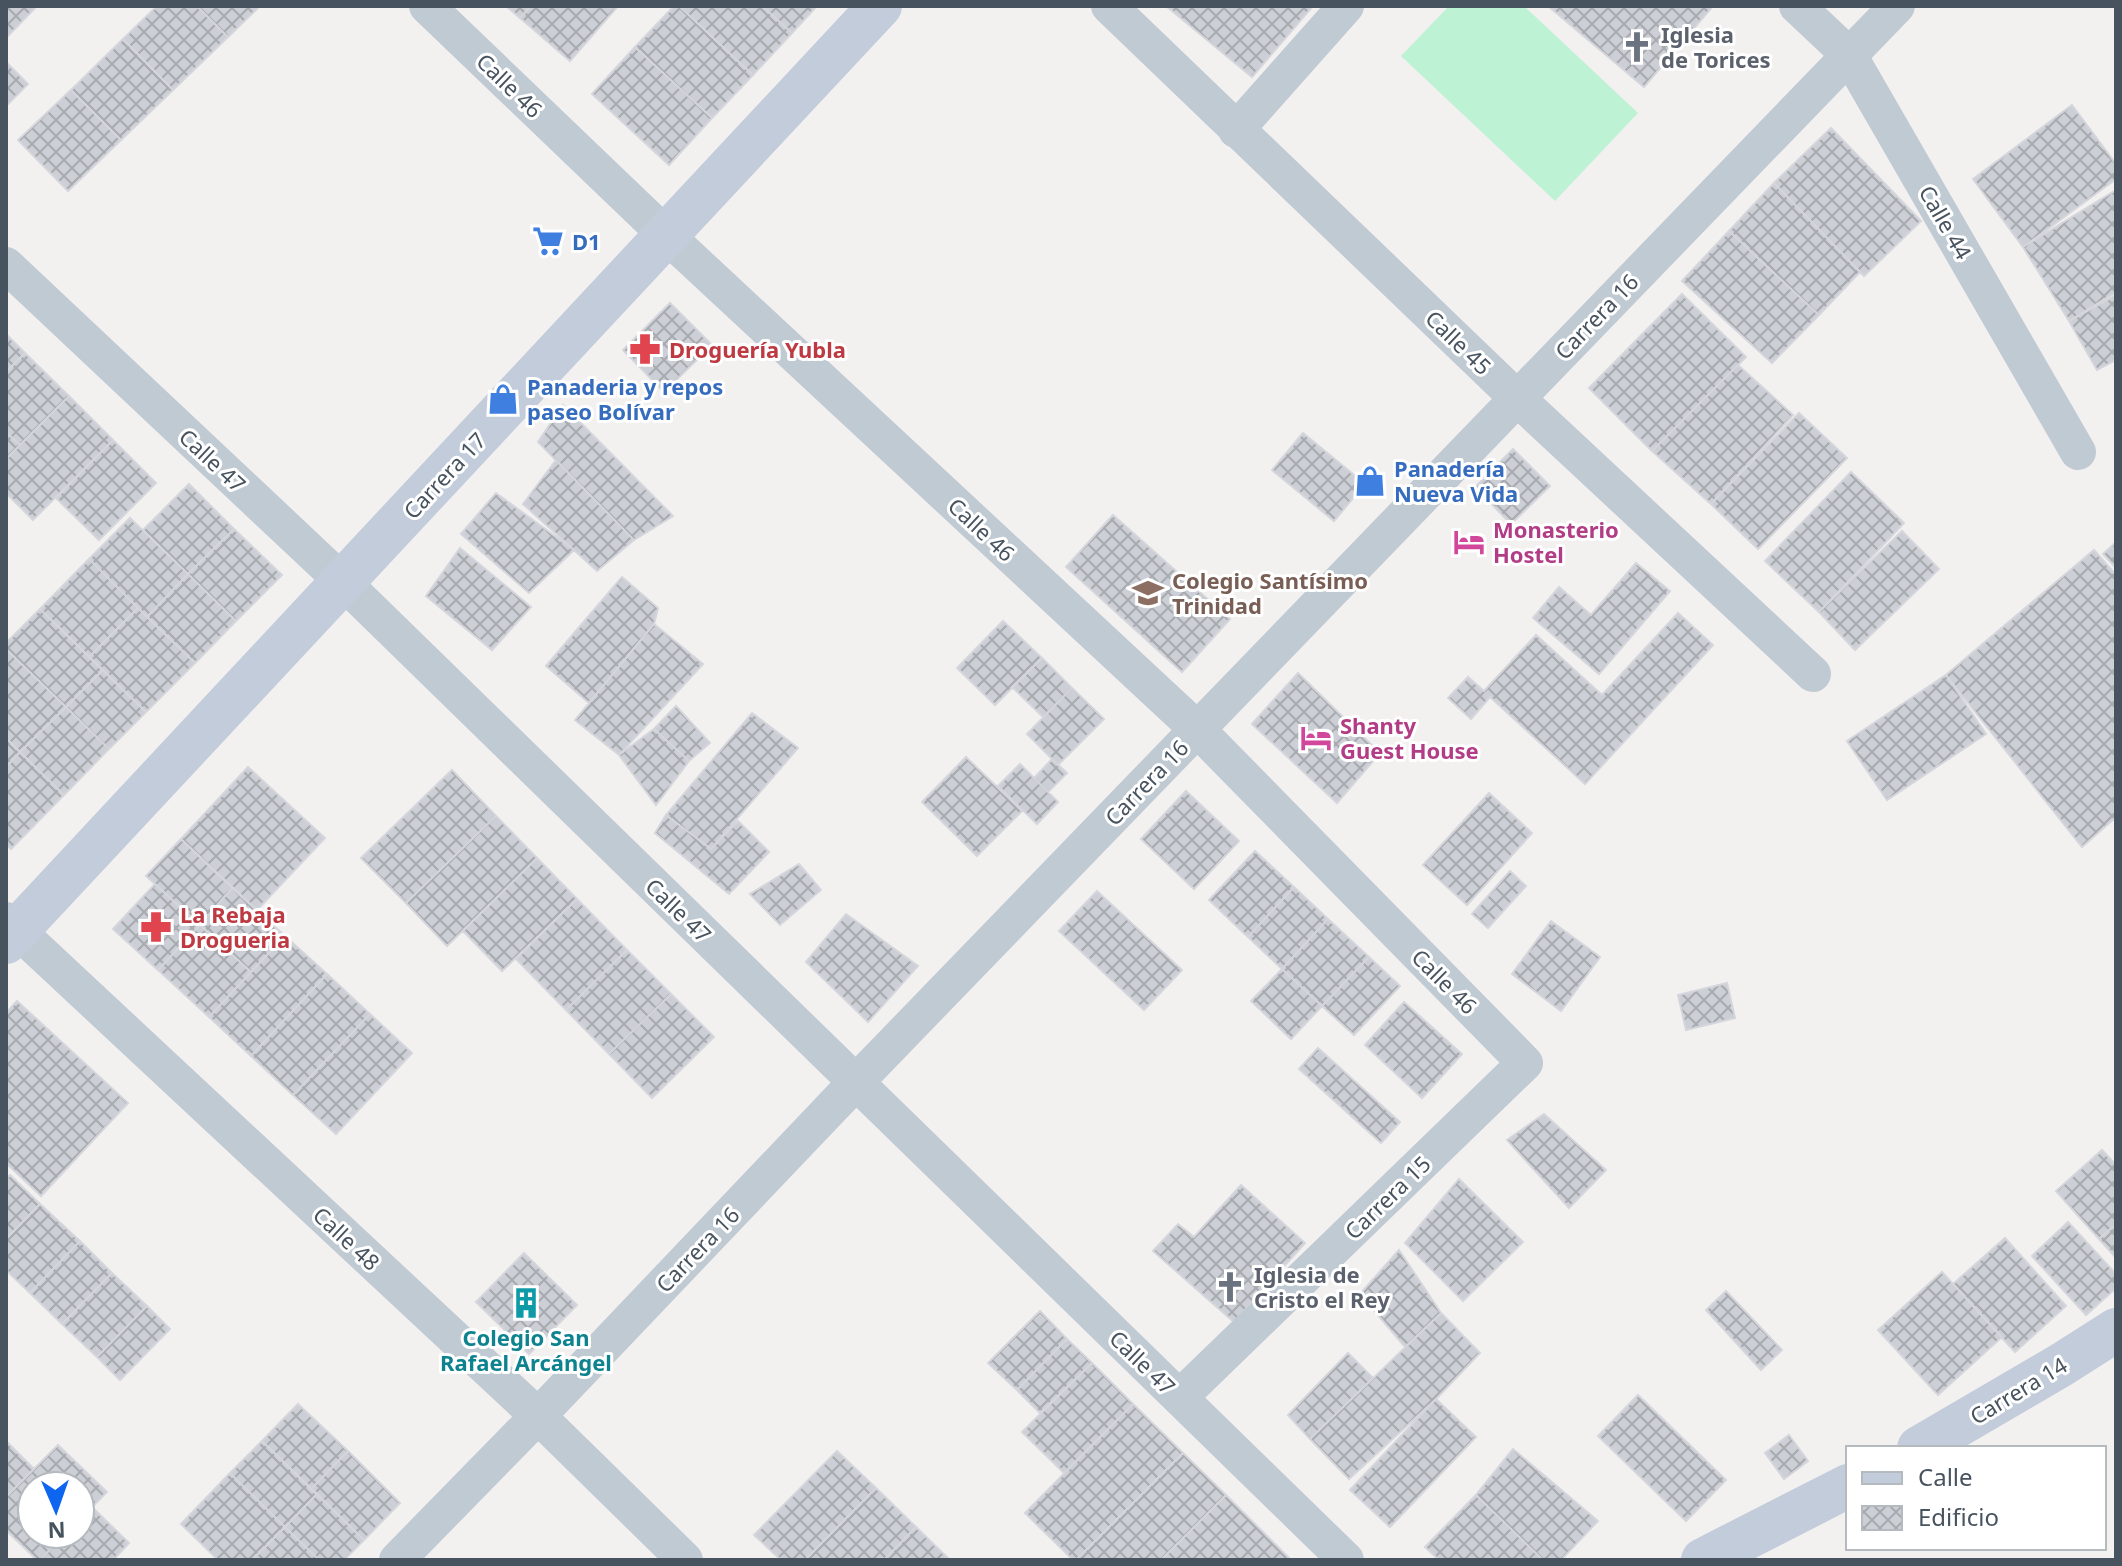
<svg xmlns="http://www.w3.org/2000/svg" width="2122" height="1566" font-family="'Noto Sans',sans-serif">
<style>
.pitch{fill:#bdf2d4}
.building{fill:url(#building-cross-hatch);stroke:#d4d6dc;stroke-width:2}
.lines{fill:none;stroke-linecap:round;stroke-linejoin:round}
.minor{stroke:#c0cad3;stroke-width:36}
.secondary{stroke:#c2ccda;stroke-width:44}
.labels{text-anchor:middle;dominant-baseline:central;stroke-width:6;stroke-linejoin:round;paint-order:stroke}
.worship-label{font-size:22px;font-weight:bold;fill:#5b616d;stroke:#fff;text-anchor:start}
.street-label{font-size:22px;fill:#47535f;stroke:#fff}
.shop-label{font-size:22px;font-weight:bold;fill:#366cbe;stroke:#fff;text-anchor:start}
.health-label{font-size:22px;font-weight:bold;fill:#be3a42;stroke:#fff;text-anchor:start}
.hotel-label{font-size:22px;font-weight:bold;fill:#b23c85;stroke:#fff;text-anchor:start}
.education-label{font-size:22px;font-weight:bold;fill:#785e54;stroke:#fff;text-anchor:start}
.culture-label{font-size:22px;font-weight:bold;fill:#0d838f;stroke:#fff}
</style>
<defs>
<pattern id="building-cross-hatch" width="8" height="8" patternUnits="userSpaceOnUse" patternTransform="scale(2)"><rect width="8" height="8" fill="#cccfd5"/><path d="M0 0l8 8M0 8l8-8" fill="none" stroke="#a7abb0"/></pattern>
</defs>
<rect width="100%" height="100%" fill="#f3f0f0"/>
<path class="pitch" d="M1449 6H1524L1638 113 1555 201 1401 56Z"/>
<path class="building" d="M6 6H37L6 38Z
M157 6H197L228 37 173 90 123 39Z
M197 6H260L228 37Z
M506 6H531L520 18Z
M531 6H618L570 61 520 18Z
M674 6H679L753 75 712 118 635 47Z
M679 6H762L792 33 753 75Z
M762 6H817L792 33Z
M1166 6H1313L1252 77Z
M1548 6H1713L1644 87Z
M123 39 173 90 121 140 71 90Z
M635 47 712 118 669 165 592 94Z
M6 62 28 84 6 106Z
M71 90 121 140 68 191 18 140Z
M2072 105 2116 164V179L2023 247 1973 179Z
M1831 128 1921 221 1864 276 1774 183Z
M1774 183 1860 272 1819 315 1729 231Z
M2116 190V292L2069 321 2023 247Z
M1729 231 1819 315 1772 363 1682 281Z
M1682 294 1746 357 1652 451 1589 388Z
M2116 295V360L2097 370 2069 321Z
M670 303 712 345 664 392 623 350Z
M6 334 25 353 6 372Z
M25 353 69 396 20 445 6 432V372Z
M1738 365 1793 415 1711 504 1652 451Z
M69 396 113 440 33 520 6 493V459Z
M563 405 673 516 634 540 538 442Z
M1799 413 1847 458 1758 549 1711 504Z
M6 432 20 445 6 459Z
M1303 433 1365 484 1334 521 1272 470Z
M113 440 156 483 99 540 56 498Z
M1513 449 1550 486 1511 524 1475 487Z
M556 460 634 540 597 571 523 504Z
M1851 472 1904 523 1819 612 1765 561Z
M189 484 234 529 188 574 143 530Z
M496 493 574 550 529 593 461 534Z
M1113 515 1230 619 1182 672 1066 567Z
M130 518 188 574 147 617 89 559Z
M234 529 282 575 236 621 188 574Z
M1902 531 1939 569 1855 650 1819 612Z
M2116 542V568L2103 554Z
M460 548 531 607 492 650 426 596Z
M2094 550 2116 575V817L2082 847 1946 675Z
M89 559 138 608 89 657 40 609Z
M1636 563 1670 591 1599 674 1533 618 1559 587 1591 615Z
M188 574 236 621 195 663 147 617Z
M622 577 658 608 654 624 589 703 546 666Z
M138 608 195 663 146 712 89 657Z
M40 609 103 670 66 707 6 649V643Z
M1678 613 1713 645 1585 784 1490 697 1471 719 1448 698 1468 677 1484 691 1536 635 1602 695Z
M1003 621 1042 658 995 705 957 668Z
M654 624 703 664 619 755 575 720Z
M6 649 66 707 20 752 6 738Z
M1042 658 1072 688 1043 717 1012 687Z
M103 670 146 712 109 749 66 707Z
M1298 673 1380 753 1337 803 1252 724Z
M1946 675 1986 734 1887 800 1847 741Z
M1072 688 1104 719 1058 765 1027 734Z
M676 706 710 743 689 761 654 729Z
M66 707 109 749 64 795 20 752Z
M752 713 798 748 711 849 666 815Z
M654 729 689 761 656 805 619 755Z
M6 738 20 752 6 767Z
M20 752 64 795 11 849 6 844V767Z
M966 757 1022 811 977 856 922 802Z
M1052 759 1067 773 1048 792 1034 778Z
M1020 764 1058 802 1037 824 998 786Z
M248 767 325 838 257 910 181 839Z
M452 770 496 816 406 903 361 858Z
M1186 791 1239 841 1194 889 1141 839Z
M1489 793 1532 833 1467 905 1423 865Z
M666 815 711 849 738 821 769 852 729 894 655 833Z
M496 816 537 858 447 946 406 903Z
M181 839 232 888 200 925 146 876Z
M1255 851 1294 887 1248 937 1209 900Z
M537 858 577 899 502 971 463 931Z
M799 864 821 890 780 925 750 894Z
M1510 871 1526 886 1488 928 1472 914Z
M155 884 200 925 158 970 113 929Z
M1294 887 1328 919 1282 969 1248 937Z
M232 888 285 936 251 972 200 925Z
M1097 891 1182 970 1144 1010 1059 931Z
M577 899 627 950 566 1010 516 959Z
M846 914 918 966 868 1022 806 962Z
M1328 919 1369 957 1322 1006 1282 969Z
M1551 921 1600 957 1561 1011 1512 974Z
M200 925 251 972 209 1017 158 970Z
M285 936 327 974 251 1056 209 1017Z
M627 950 671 994 609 1054 566 1010Z
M1369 957 1400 986 1354 1035 1322 1006Z
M1282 969 1322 1006 1291 1039 1251 1001Z
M327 974 370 1014 293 1095 251 1056Z
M1727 983 1735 1018 1686 1030 1678 995Z
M671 994 714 1037 652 1098 609 1054Z
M17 1001 128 1103 41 1196 6 1163V1013Z
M1404 1002 1462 1054 1422 1098 1365 1045Z
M370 1014 412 1053 336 1134 293 1095Z
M1318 1048 1400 1122 1381 1143 1299 1069Z
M1544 1114 1606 1170 1569 1208 1507 1140Z
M2102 1150 2116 1165V1224L2099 1239 2056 1191Z
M10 1175 40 1204 6 1239V1179Z
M1459 1179 1523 1242 1463 1301 1405 1243Z
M1241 1185 1305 1243 1234 1322 1153 1251 1178 1224 1194 1237Z
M40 1204 80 1241 30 1293 6 1270V1239Z
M2068 1222 2116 1274V1288L2086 1315 2032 1256Z
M2116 1224V1258L2099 1239Z
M2005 1238 2066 1306 2015 1352 1953 1284Z
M80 1241 112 1273 62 1324 30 1293Z
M1399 1250 1441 1313 1405 1347 1360 1294Z
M524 1253 577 1305 529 1354 476 1302Z
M1942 1272 2002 1337 1938 1395 1878 1330Z
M112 1273 147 1306 97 1357 62 1324Z
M1726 1291 1782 1350 1761 1370 1706 1310Z
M147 1306 170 1329 120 1380 97 1357Z
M1040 1311 1067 1339 1017 1390 988 1363Z
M1441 1313 1480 1353 1436 1399 1349 1479 1310 1439Z
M1067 1339 1092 1363 1040 1413 1017 1390Z
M1348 1353 1373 1378 1310 1439 1288 1415Z
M1092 1363 1133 1404 1064 1473 1022 1432Z
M1638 1395 1726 1480 1686 1521 1598 1436Z
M1436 1399 1476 1437 1390 1527 1350 1490Z
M298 1404 348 1451 311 1489 262 1441Z
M1133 1404 1183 1453 1076 1560H1073L1025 1513Z
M1789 1435 1808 1461 1784 1479 1765 1453Z
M6 1441 34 1469 6 1497Z
M262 1441 317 1494 285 1527 230 1473Z
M58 1445 107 1492 80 1519V1486H32V1534H65L40 1560H37L6 1530V1497Z
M1513 1449 1598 1521 1561 1560H1543L1476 1495Z
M348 1451 400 1503 364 1540 311 1489Z
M837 1451 876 1488 805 1560H781L754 1535Z
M1183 1453 1226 1495 1161 1560H1076Z
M230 1473 285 1527 252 1560H218L181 1524Z
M876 1488 916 1527 884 1560H805Z
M317 1494 364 1540 344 1560H319L285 1527Z
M1226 1495 1290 1559 1288 1560H1161Z
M1476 1495 1543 1560H1439L1425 1547Z
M92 1507 129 1543 116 1557 113 1560H40L65 1534H80V1519Z
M285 1527 319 1560H252Z
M916 1527 950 1560H884Z"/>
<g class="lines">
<path class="minor" d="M427 6 667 236 1197 729 1525 1063 1180 1397
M1109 6 1517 398 1813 674
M1797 6 1849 55 2078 452
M1236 130 1346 6
M6 265 343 582 1346 1560
M6 920 538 1416 685 1560
M397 1560 538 1416 856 1082 1897 6"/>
<path class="secondary" d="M6 942 880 6
M1919 1448 2061 1365 2116 1330
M1703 1560 1848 1486"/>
</g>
<defs>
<symbol id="church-bare" viewBox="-9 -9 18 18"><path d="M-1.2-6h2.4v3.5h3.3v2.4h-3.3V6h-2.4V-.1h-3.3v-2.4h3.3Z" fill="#6b7280" stroke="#fff" stroke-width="2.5" paint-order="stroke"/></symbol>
<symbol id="supermarket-bare" viewBox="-9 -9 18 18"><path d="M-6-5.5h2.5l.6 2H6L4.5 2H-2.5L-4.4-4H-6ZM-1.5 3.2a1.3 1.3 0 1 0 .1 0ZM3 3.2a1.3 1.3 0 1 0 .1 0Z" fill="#3f7fe0" stroke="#fff" stroke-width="2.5" paint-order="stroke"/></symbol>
<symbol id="pharmacy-bare" viewBox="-9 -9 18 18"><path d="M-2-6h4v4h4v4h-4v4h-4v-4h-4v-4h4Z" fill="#e0444e" stroke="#fff" stroke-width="2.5" paint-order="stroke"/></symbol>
<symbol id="shop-bare" viewBox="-9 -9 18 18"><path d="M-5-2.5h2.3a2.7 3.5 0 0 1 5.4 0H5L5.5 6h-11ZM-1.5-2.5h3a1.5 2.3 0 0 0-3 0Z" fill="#3f7fe0" stroke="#fff" stroke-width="2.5" paint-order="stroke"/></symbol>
<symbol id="hotel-bare" viewBox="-9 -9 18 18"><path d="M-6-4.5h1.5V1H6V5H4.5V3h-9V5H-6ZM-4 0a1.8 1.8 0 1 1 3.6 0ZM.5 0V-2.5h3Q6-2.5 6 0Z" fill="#d1479c" stroke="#fff" stroke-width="2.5" paint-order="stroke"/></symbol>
<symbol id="school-bare" viewBox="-9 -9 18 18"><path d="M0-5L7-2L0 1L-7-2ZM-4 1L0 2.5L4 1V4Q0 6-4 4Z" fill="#8d6e63" stroke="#fff" stroke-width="2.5" paint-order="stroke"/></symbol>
<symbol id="building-bare" viewBox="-9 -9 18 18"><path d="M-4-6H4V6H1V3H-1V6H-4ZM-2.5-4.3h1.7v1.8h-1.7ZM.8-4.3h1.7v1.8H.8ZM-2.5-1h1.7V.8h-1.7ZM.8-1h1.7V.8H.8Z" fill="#0f9aa8" stroke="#fff" stroke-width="2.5" paint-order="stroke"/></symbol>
</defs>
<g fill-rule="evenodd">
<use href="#church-bare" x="1615" y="25" width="44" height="44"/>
<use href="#supermarket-bare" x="526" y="219" width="44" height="44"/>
<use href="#pharmacy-bare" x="623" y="327" width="44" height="44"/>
<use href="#shop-bare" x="481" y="377" width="44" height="44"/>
<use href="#shop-bare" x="1348" y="459" width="44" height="44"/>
<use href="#hotel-bare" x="1447" y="520" width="44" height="44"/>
<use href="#school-bare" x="1126" y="571" width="44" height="44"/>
<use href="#hotel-bare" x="1294" y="716" width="44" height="44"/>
<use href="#pharmacy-bare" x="134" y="905" width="44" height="44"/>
<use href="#church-bare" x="1208" y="1265" width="44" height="44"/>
<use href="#building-bare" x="504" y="1281" width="44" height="44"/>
</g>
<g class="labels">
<g class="worship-label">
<text x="1661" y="34">Iglesia<tspan x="1661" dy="25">de Torices</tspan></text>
<text x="1254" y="1274">Iglesia de<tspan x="1254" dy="25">Cristo el Rey</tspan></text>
</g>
<g class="street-label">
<text transform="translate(510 85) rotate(44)">Calle 46</text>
<text transform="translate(1946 222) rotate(60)">Calle 44</text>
<text transform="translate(1596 316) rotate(-46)">Carrera 16</text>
<text transform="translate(1459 342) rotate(44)">Calle 45</text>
<text transform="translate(213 460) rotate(43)">Calle 47</text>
<text transform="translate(444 475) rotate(-47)">Carrera 17</text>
<text transform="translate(982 529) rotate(43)">Calle 46</text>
<text transform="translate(1146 782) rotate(-46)">Carrera 16</text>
<text transform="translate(679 910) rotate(44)">Calle 47</text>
<text transform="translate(1445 981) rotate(45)">Calle 46</text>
<text transform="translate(1387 1197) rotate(-44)">Carrera 15</text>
<text transform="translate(347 1238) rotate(43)">Calle 48</text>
<text transform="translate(697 1249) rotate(-46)">Carrera 16</text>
<text transform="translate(1143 1362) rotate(44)">Calle 47</text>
<text transform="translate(2018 1390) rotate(-31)">Carrera 14</text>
</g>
<g class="shop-label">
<text x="572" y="241">D1</text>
<text x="527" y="386">Panaderia y repos<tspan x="527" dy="25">paseo Bolívar</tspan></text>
<text x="1394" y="468">Panadería<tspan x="1394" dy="25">Nueva Vida</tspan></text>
</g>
<g class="health-label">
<text x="669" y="349">Droguería Yubla</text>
<text x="180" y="914">La Rebaja<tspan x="180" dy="25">Drogueria</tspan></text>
</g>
<g class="hotel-label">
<text x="1493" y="529">Monasterio<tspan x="1493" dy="25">Hostel</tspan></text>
<text x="1340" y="725">Shanty<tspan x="1340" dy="25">Guest House</tspan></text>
</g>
<g class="education-label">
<text x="1172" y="580">Colegio Santísimo<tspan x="1172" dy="25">Trinidad</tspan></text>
</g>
<g class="culture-label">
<text x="526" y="1337">Colegio San<tspan x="526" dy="25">Rafael Arcángel</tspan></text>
</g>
</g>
<rect width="2122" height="1566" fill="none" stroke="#47535f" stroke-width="16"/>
<rect x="1846" y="1446" width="260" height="104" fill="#ffffff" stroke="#b5babf" stroke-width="2"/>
<rect x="1862" y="1472" width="40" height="12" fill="#c2ccda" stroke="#b5babf" stroke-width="2"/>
<text x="1918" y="1486" font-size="24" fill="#47535f">Calle</text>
<rect x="1862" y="1506" width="40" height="24" fill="url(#building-cross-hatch)" stroke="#b5babf" stroke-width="2"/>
<text x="1918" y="1526" font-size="24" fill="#47535f">Edificio</text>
<g transform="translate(56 1510) rotate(178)"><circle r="38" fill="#ffffff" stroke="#b5babf" stroke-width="2"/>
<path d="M0-6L14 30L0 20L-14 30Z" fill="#0d65f0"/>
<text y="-12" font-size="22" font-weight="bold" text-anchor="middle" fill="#47535f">N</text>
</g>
</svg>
